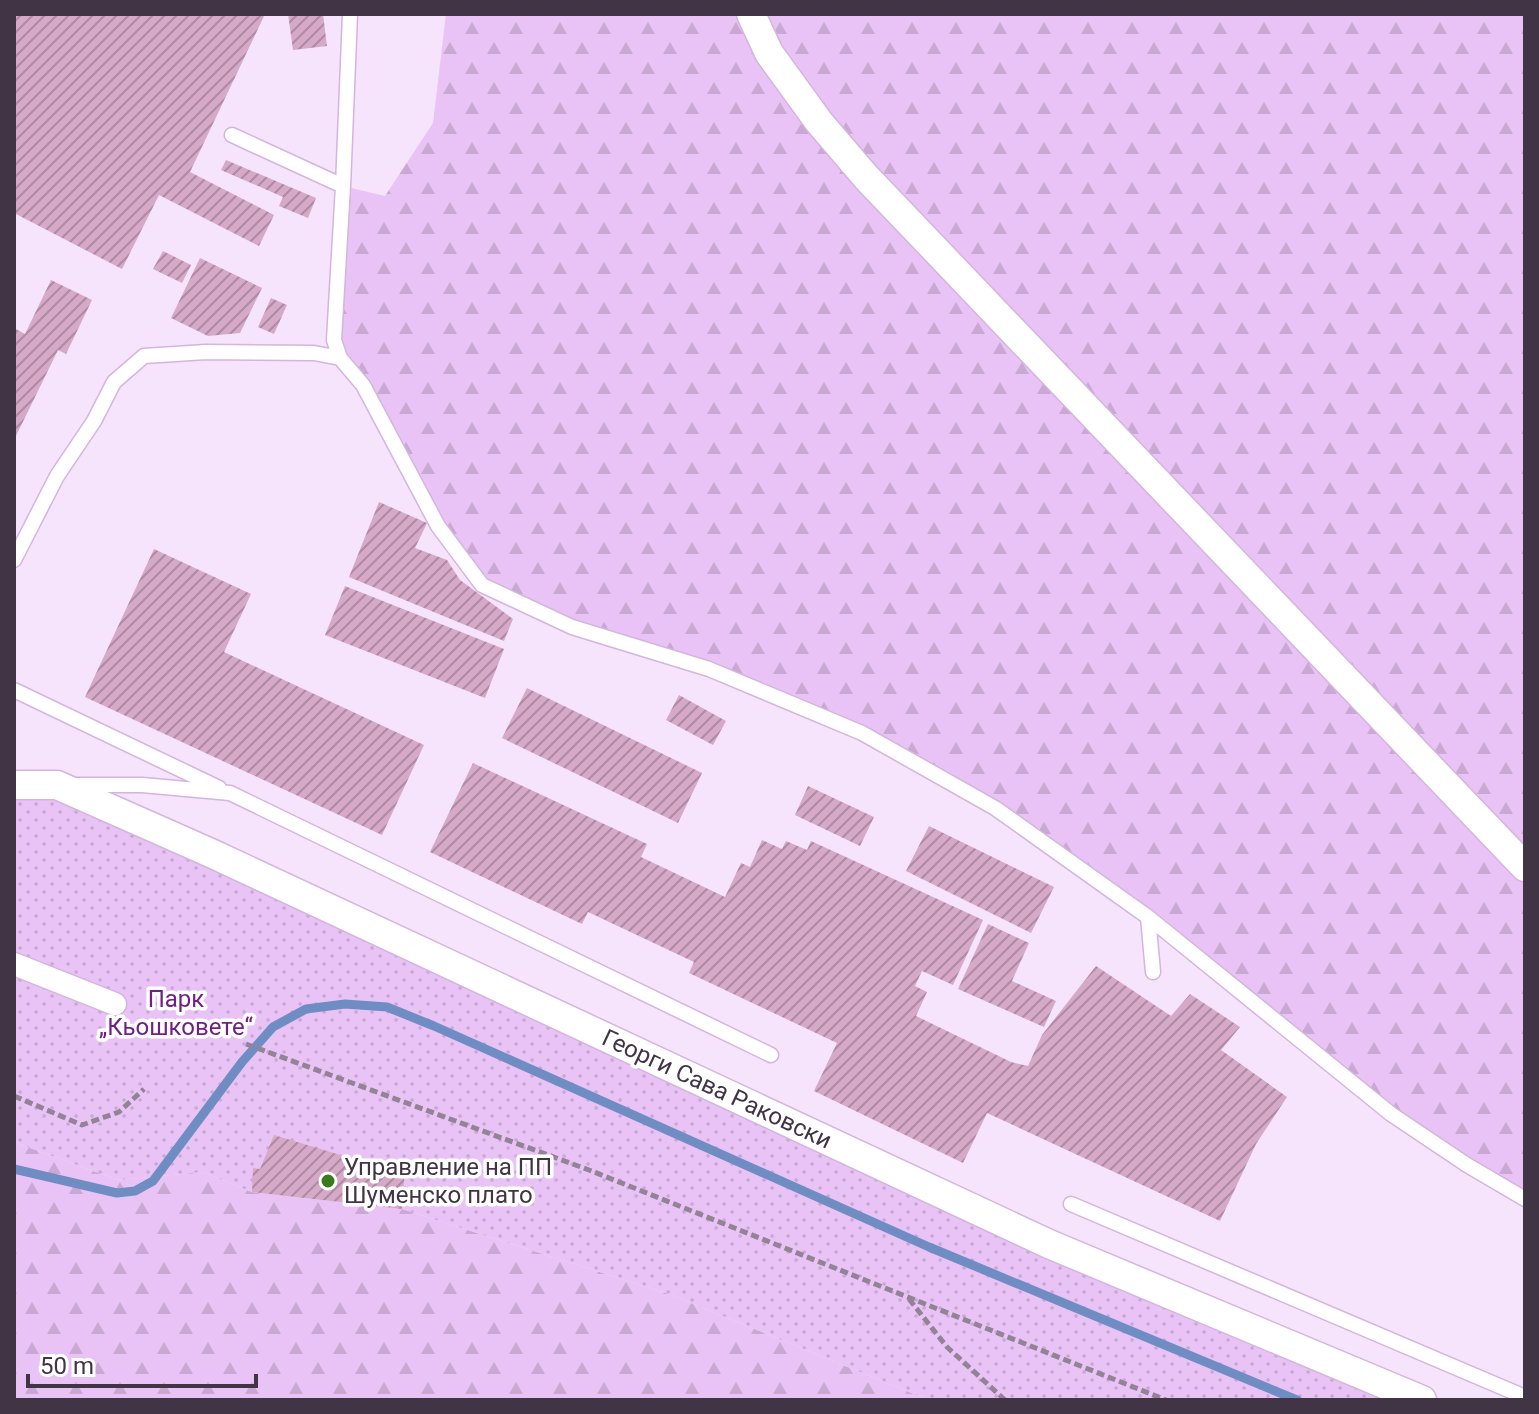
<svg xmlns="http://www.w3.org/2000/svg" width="1539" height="1414" font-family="Roboto,sans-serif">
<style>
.forest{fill:url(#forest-firs)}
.park{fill:url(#park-dots)}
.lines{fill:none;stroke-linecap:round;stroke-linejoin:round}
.stream{stroke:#708dc3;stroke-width:9}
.building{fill:url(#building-hatch)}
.service-casing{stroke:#d4b5de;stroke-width:17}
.pedestrian-casing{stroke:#d4b5de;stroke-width:25}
.minor-casing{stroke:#d4b5de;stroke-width:31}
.path{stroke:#938397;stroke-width:5;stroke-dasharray:8 4;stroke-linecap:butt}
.service{stroke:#fff;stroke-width:14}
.pedestrian{stroke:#fff;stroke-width:22}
.minor{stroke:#fff;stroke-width:28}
.poi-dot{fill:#397b1b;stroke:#fff;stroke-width:3}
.labels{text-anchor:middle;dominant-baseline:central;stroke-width:7;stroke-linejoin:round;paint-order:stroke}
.park-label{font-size:24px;fill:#711e87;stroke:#fff}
.street-label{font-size:24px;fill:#413445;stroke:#fff}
.poi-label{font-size:24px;fill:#413445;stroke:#fff;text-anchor:start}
</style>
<defs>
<pattern id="forest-firs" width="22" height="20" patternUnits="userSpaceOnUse" patternTransform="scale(2)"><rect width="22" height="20" fill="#e9c3f5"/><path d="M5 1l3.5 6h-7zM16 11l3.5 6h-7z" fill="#c9a8d3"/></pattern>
<pattern id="park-dots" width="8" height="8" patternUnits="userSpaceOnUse" patternTransform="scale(2)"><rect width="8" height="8" fill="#e9c3f5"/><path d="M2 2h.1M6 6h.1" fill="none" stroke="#c9a8d3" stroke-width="1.8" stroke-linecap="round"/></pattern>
<pattern id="building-hatch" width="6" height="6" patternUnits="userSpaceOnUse" patternTransform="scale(2)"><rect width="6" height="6" fill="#d5a9c7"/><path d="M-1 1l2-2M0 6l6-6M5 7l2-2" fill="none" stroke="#ae8aa3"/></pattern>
</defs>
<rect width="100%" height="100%" fill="#f6e3fc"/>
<path class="forest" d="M446 14H1525V1200L1467 1165 994 808 862 733 709 669 572 627 482 585 340 358 343 186 385 196 433 123Z
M14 1142 118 1180 203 1172 252 1192 402 1209 669 1294 929 1400H14Z"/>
<path class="park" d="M14 785H57L1419 1400H929L669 1294 402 1209 252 1192 203 1172 118 1180 14 1142Z"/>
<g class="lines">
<path class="stream" d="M14 1169 117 1193 135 1191 153 1181 242 1062 273 1027 306 1009 345 1004 387 1007 434 1026 929 1247 1297 1400"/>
</g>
<path class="building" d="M14 14H265L190 172 274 215 259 246 159 195 122 269 14 213Z
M288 14H323L327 46 293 50Z
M226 160 316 198 308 218 279 206 283 197 221 170Z
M163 251 191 265 182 283 153 269Z
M200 258 262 288 240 333 208 336 171 318Z
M51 280 92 300 66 354 58 350 14 440V328L25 334Z
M271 298 287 305 274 334 258 327Z
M379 502 427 523 415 548 447 560 460 580 513 619 504 641 349 577Z
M154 549 251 594 224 652 424 745 382 835 85 697Z
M345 586 504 649 485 698 325 635Z
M527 688 702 773 678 823 502 738Z
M679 695 726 721 713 745 666 720Z
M473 763 647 844 641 857 725 897 741 863 750 867 762 840 782 849 786 841 807 850 811 841 983 920 953 985 922 971 915 986 927 992 916 1016 1011 1062 1028 1066 1042 1035 1096 966 1171 1016 1190 994 1240 1027 1221 1050 1287 1097 1256 1144 1220 1221 987 1113 963 1163 814 1091 837 1043 689 973 694 962 588 912 582 924 430 852Z
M808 786 874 817 860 846 795 815Z
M929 826 1054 887 1031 933 906 871Z
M988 924 1029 943 1012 981 1056 1001 1044 1027 958 989Z
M274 1135 357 1160 405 1168 402 1209 252 1192 253 1168 260 1169Z"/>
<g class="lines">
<defs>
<path id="service" d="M343 186 350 14
M340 358 363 385 438 526 482 585 572 627 709 669 862 733 995 808 1148 917 1153 972
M14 560 57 476 94 421 114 382 144 356 206 352 314 353 340 358 334 340 343 186 232 135
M14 690 219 788
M74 785H142L230 793 771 1055
M1148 917 1391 1114 1467 1165 1525 1199
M1071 1204 1525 1397"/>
<path id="pedestrian" d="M14 964 115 1004"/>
<path id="minor" d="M751 14 769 53 819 122 866 177 1525 867
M14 785H57L213 854 1049 1244 1422 1400"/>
</defs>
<use href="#service" class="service-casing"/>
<use href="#pedestrian" class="pedestrian-casing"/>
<use href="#minor" class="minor-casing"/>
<path class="path" d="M246 1044 589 1170 1166 1400
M14 1096 82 1125 119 1112 144 1089
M909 1299 947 1347 1005 1400"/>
<use href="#service" class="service"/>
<use href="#pedestrian" class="pedestrian"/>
<use href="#minor" class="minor"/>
</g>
<circle class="poi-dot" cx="328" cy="1181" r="8"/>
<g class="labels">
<g class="park-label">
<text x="176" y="999">Парк<tspan x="176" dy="28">„Кьошковете“</tspan></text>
</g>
<g class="street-label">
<text transform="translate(717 1089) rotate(25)">Георги Сава Раковски</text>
</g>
<g class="poi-label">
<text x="344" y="1167">Управление на ПП<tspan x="344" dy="28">Шуменско плато</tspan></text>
</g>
</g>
<rect width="1539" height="1414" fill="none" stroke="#413445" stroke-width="32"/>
<path d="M28 1374v12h228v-12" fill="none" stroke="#413445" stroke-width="4"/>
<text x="40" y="1374" font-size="24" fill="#413445" stroke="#ffffff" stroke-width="6" paint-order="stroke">50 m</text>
</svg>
